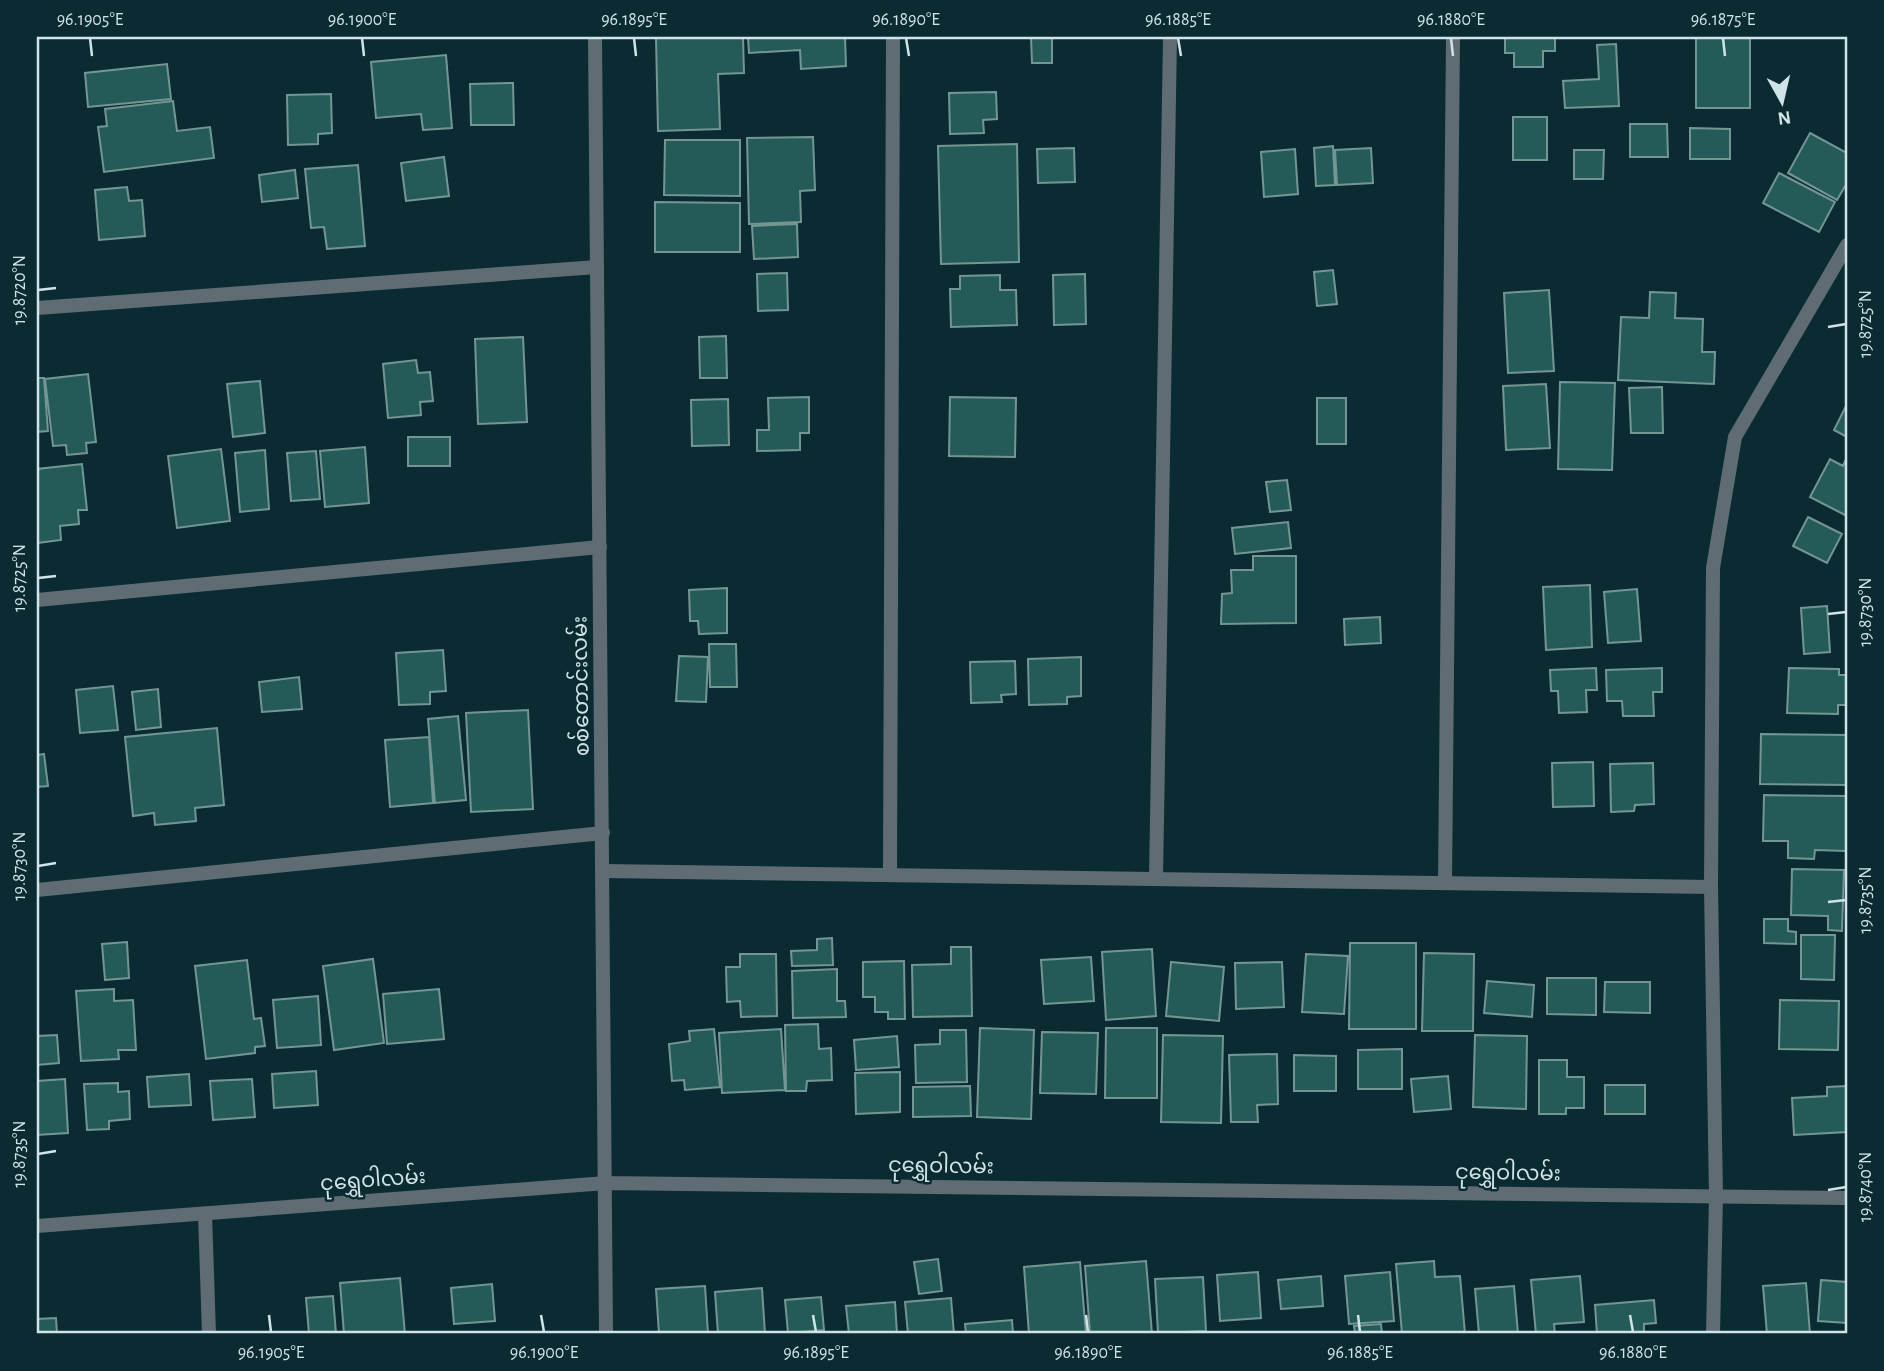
<svg xmlns="http://www.w3.org/2000/svg" width="1884" height="1371" font-family="'Alegreya Sans','Noto Sans Myanmar',sans-serif">
<style>
.building{fill:#245b59;stroke:#739695;stroke-width:2}
.lines{fill:none;stroke-linecap:round;stroke-linejoin:round}
.minor{stroke:#606c73;stroke-width:14}
.tertiary{stroke:#606c73;stroke-width:14}
.ticks{fill:none;stroke:#d1e3e7;stroke-width:2.5}
.labels{text-anchor:middle;dominant-baseline:central;stroke-width:5;stroke-linejoin:round;paint-order:stroke}
.street-label{font-size:21px;fill:#d1e3e7;stroke:#0a2b32}
.neatline{fill:none;stroke:#d1e3e7;stroke-width:2.5}
.ticks-label{font-size:18px;text-anchor:middle;fill:#d1e3e7}
</style>
<rect width="100%" height="100%" fill="#0a2b32"/>
<path class="building" d="M656 37H743L744 73 718 74 720 129 658 131Z
M748 37H845L846 66 801 69 800 50 749 53Z
M1031 37H1052V63H1032Z
M1505 37H1555V51H1543V67H1514V53H1505Z
M1696 37H1750V108H1696Z
M1616 44 1619 106 1565 108 1563 81 1599 79 1597 45Z
M446 55 452 128 423 130 421 114 376 118 371 62Z
M167 64 171 99 88 107 85 73Z
M513 83 514 125H471L470 84Z
M996 92 997 119 983 120 984 133 950 134 949 93Z
M331 94 332 133 318 134V144L288 145 287 95Z
M173 101 177 131 210 127 214 158 104 172 98 127 107 126 105 109Z
M1513 117H1547V160H1513Z
M1630 124H1667L1668 157H1630Z
M1690 128 1730 129V159H1690Z
M1810 133 1847 153V183L1837 200 1788 173Z
M813 137 815 190 800 191 801 222 749 224 747 138Z
M665 140H740V196L664 195Z
M1017 144 1019 262 941 264 938 146Z
M1333 146 1335 185 1316 186 1314 148Z
M1074 148 1075 182 1038 183 1037 149Z
M1371 148 1373 183 1337 185 1335 150Z
M1295 149 1298 194 1264 197 1261 152Z
M1574 150H1604L1603 179H1574Z
M444 157 449 196 406 201 401 163Z
M358 165 365 246 327 249 324 227 311 228 305 169Z
M295 170 298 198 262 202 259 175Z
M1779 173 1835 202 1819 232 1763 203Z
M127 187 129 201 142 200 145 236 99 240 95 190Z
M655 202 740 203V252H655Z
M797 224 798 257 754 259 752 226Z
M1333 270 1337 304 1317 306 1314 272Z
M787 273 788 310 758 311 757 274Z
M1085 274 1086 324 1054 325 1053 275Z
M1000 275V290H1016L1017 325 951 327 950 289H960V276Z
M1549 290 1554 371 1508 373 1504 293Z
M1650 292 1676 293 1675 318 1703 319 1702 352H1715L1714 384 1618 380 1621 317 1649 318Z
M726 336 727 378H700L699 337Z
M523 337 527 422 478 424 475 339Z
M416 360 418 373 430 372 433 401 420 402 421 415 388 418 383 364Z
M88 374 96 442 86 443 87 453 67 455 66 445 53 446 45 379Z
M37 378H44L48 431 37 432Z
M260 381 265 433 233 437 227 384Z
M1560 382 1615 383 1612 470 1558 469Z
M1546 384 1550 448 1506 450 1503 386Z
M1662 387 1663 433H1631L1629 388Z
M809 397V433H800V450L757 451V430H769L768 398Z
M950 397 1016 398 1015 457 949 456Z
M1317 398H1346V444H1317Z
M728 399 729 445 692 446 691 400Z
M1847 404V437L1834 430Z
M408 437H450V466H408Z
M365 447 369 503 325 507 320 451Z
M221 449 230 521 177 528 168 456Z
M265 450 269 509 240 512 235 453Z
M316 451 320 499 291 501 287 453Z
M1847 457V516L1810 497 1830 459 1843 466Z
M82 464 87 510H78L79 524 60 526 61 540 37 543V469Z
M1287 480 1291 510 1270 512 1266 482Z
M1808 517 1842 534 1827 563 1793 546Z
M1288 522 1291 548 1235 554 1232 528Z
M1253 556H1296V623L1221 624 1222 594 1232 593 1231 570H1253Z
M1590 585 1592 647 1546 650 1543 587Z
M727 588V633L699 634 698 621H690L689 590Z
M1637 589 1641 641 1608 643 1604 592Z
M1827 606 1830 652 1804 654 1801 608Z
M1380 617 1381 643 1345 645 1344 619Z
M709 644H736L737 687H710Z
M443 650 446 691 430 692V704L399 705 396 653Z
M679 656 708 657 706 702 676 701Z
M1081 657V696L1067 697V704L1029 705 1028 659Z
M1015 661 1016 694 1001 695 1002 702 971 703 970 662Z
M1596 668 1597 690H1586L1587 712 1559 713 1558 691H1551L1550 670Z
M1662 668V692H1653L1654 716H1623L1622 701H1607L1606 670Z
M1789 668 1839 669V675H1847V705H1838V714L1787 713Z
M299 677 302 709 262 712 259 682Z
M113 686 118 730 80 733 76 690Z
M158 689 161 727 136 730 132 692Z
M528 710 533 809 471 812 466 713Z
M458 716 466 800 435 803 428 719Z
M217 728 224 805 195 808 196 821 155 825 154 813 133 816 125 737Z
M1761 734 1847 735V785L1760 784Z
M429 737 433 803 390 807 385 740Z
M44 754 48 786 37 787V755Z
M1593 762 1594 806 1553 807 1552 763Z
M1653 763 1654 804 1635 805 1634 811 1611 812 1610 764Z
M1764 795 1847 796V851L1815 850 1814 859 1788 858V841H1763Z
M1792 869 1844 870 1842 931 1828 930V916L1791 915Z
M1764 919H1788V931L1796 932V944L1764 943Z
M1801 935H1835L1834 980 1801 979Z
M832 938 833 965 792 966 791 951 817 950V939Z
M127 942 129 978 105 980 102 944Z
M1350 943H1416V1029H1349Z
M951 947H971L972 1016 913 1017 912 965 951 964Z
M1152 949 1156 1016 1106 1020 1102 952Z
M1424 953 1474 954 1473 1031H1422Z
M740 954H776L777 1016 741 1017 740 1001 727 1002 726 967H740Z
M1306 954 1348 956 1344 1014 1302 1012Z
M1091 957 1094 1001 1044 1004 1041 960Z
M373 959 384 1043 334 1050 323 966Z
M247 960 254 1019 261 1018 265 1046 255 1047V1053L206 1059 195 966Z
M904 961 905 1019H888V1012H875V997H863V962Z
M1171 962 1224 967 1219 1021 1166 1016Z
M1282 962 1284 1007 1236 1009 1235 963Z
M837 969V1001H845L846 1017 793 1018 792 971Z
M1547 978H1596V1015L1547 1014Z
M1487 981 1534 985 1532 1017 1484 1013Z
M1605 982H1650V1013L1604 1012Z
M114 989V1001L133 1000 136 1050H118L119 1059 81 1061 76 991Z
M439 989 444 1039 387 1044 383 994Z
M318 996 321 1045 277 1048 273 1000Z
M1780 1000 1839 1001 1838 1050 1779 1049Z
M818 1024 819 1049 831 1048 832 1080 807 1081 806 1091H786L785 1025Z
M980 1028 1034 1030 1031 1119 977 1117Z
M1106 1028H1157V1098H1105Z
M714 1029 720 1087 685 1090 684 1080 672 1081 669 1044 690 1041 689 1031Z
M781 1029 785 1090 722 1093 719 1033Z
M940 1030H966L967 1082 916 1083 915 1045 940 1044Z
M1042 1032 1098 1033 1096 1094 1040 1093Z
M57 1035 59 1063 37 1065V1036Z
M1163 1035 1223 1036 1221 1123 1161 1122Z
M1475 1035 1527 1036 1526 1109 1473 1107Z
M897 1036 899 1067 856 1070 854 1040Z
M1402 1049V1089H1358V1050Z
M1277 1054 1278 1104 1257 1105 1258 1122H1231L1229 1055Z
M1294 1055 1336 1056V1091H1294Z
M1539 1060H1567V1077H1584V1108H1566V1114H1539Z
M316 1071 318 1105 274 1108 272 1074Z
M900 1072V1112L856 1114 855 1073Z
M189 1074 191 1105 149 1107 147 1077Z
M1448 1076 1451 1109 1414 1112 1411 1079Z
M65 1079 68 1133 37 1135V1081Z
M252 1079 255 1117 213 1120 210 1081Z
M118 1083V1092L129 1091 130 1119 109 1121V1129L87 1130 84 1084Z
M1605 1085H1645V1114H1605Z
M970 1086 971 1116 913 1117V1087Z
M1847 1086V1132L1794 1135 1792 1098 1827 1096V1087Z
M938 1259 942 1291 919 1294 914 1262Z
M1146 1261 1152 1334H1090L1085 1266Z
M1434 1261 1435 1277 1460 1276 1465 1334H1402L1396 1264Z
M1080 1262 1086 1334H1029L1024 1267Z
M1258 1272 1261 1318 1220 1321 1217 1275Z
M1390 1272 1394 1321 1349 1324 1345 1276Z
M1321 1276 1323 1306 1281 1309 1278 1280Z
M1580 1276 1584 1322 1554 1324 1555 1334H1536L1531 1280Z
M1203 1277 1206 1331 1158 1333 1155 1279Z
M400 1278 405 1334H369V1332L344 1334 340 1283Z
M1821 1280 1847 1282V1323L1818 1321Z
M1806 1283 1810 1334H1767L1763 1286Z
M492 1284 495 1321 454 1324 451 1288Z
M705 1286 708 1334H659L656 1289Z
M1514 1286 1518 1334H1479L1475 1289Z
M762 1288 765 1334H718L715 1292Z
M333 1296 336 1334H309L306 1298Z
M821 1297 824 1330 788 1333 785 1300Z
M951 1298 954 1334H908L905 1302Z
M1654 1300 1656 1323 1644 1324V1334H1597L1595 1305Z
M895 1302 897 1334H849L846 1306Z
M56 1318 57 1334H37V1319Z
M1012 1320 1013 1334H966L965 1324Z
M1381 1324 1382 1334H1355L1354 1326Z"/>
<g class="lines">
<path class="minor" d="M37 308 597 267
M37 600 600 547
M603 871 1711 887
M890 875 893 37
M1156 879 1170 37
M1445 883 1453 37
M37 890 603 833
M205 1214 209 1334
M1713 1334 1716 1197 1711 887 1713 568 1735 437 1847 245"/>
<path class="tertiary" d="M595 37 606 1334
M37 1226 606 1183 1847 1198"/>
</g>
<path class="ticks" d="M90 38 92 56M362 38 364 56M634 38 636 56M906 38 909 56M1178 38 1181 56M1451 38 1453 56M1723 38 1725 56M38 290 56 288M1828 327 1846 324M38 578 56 576M1828 614 1846 612M38 866 56 863M1828 902 1846 900M38 1154 56 1151M1828 1190 1846 1187M269 1315 271 1332M541 1315 544 1332M813 1315 816 1332M1086 1315 1088 1332M1358 1315 1360 1332M1630 1315 1633 1332"/>
<g class="labels">
<g class="street-label">
<text transform="translate(581 686) rotate(-91)">စစ်တောင်းလမ်း</text>
<text transform="translate(941 1166) rotate(1)">ငုရွှေဝါလမ်း</text>
<text transform="translate(1508 1173) rotate(1)">ငုရွှေဝါလမ်း</text>
<text transform="translate(373 1180) rotate(-4)">ငုရွှေဝါလမ်း</text>
</g>
</g>
<rect width="1884" height="1371" fill="none" stroke="#0a2b32" stroke-width="77"/>
<g transform="translate(1782 102) rotate(172)" stroke="#0a2b32" stroke-width="5" paint-order="stroke">
<path d="M0-5L12 26L0 18L-12 26Z" fill="#d1e3e7"/>
<text y="-10" font-size="19" font-weight="bold" text-anchor="middle" fill="#d1e3e7">N</text>
</g>
<rect x="38" y="38" width="1808" height="1294" class="neatline"/>
<g class="ticks-label">
<text x="90" y="25">96.1905°E</text>
<text x="362" y="25">96.1900°E</text>
<text x="634" y="25">96.1895°E</text>
<text x="906" y="25">96.1890°E</text>
<text x="1178" y="25">96.1885°E</text>
<text x="1451" y="25">96.1880°E</text>
<text x="1723" y="25">96.1875°E</text>
<text transform="translate(19 290) rotate(-90)" y="6">19.8720°N</text>
<text transform="translate(1865 324) rotate(-90)" y="6">19.8725°N</text>
<text transform="translate(19 578) rotate(-90)" y="6">19.8725°N</text>
<text transform="translate(1865 612) rotate(-90)" y="6">19.8730°N</text>
<text transform="translate(19 866) rotate(-90)" y="6">19.8730°N</text>
<text transform="translate(1865 900) rotate(-90)" y="6">19.8735°N</text>
<text transform="translate(19 1154) rotate(-90)" y="6">19.8735°N</text>
<text transform="translate(1865 1187) rotate(-90)" y="6">19.8740°N</text>
<text x="271" y="1358">96.1905°E</text>
<text x="544" y="1358">96.1900°E</text>
<text x="816" y="1358">96.1895°E</text>
<text x="1088" y="1358">96.1890°E</text>
<text x="1360" y="1358">96.1885°E</text>
<text x="1633" y="1358">96.1880°E</text>
</g>
</svg>
